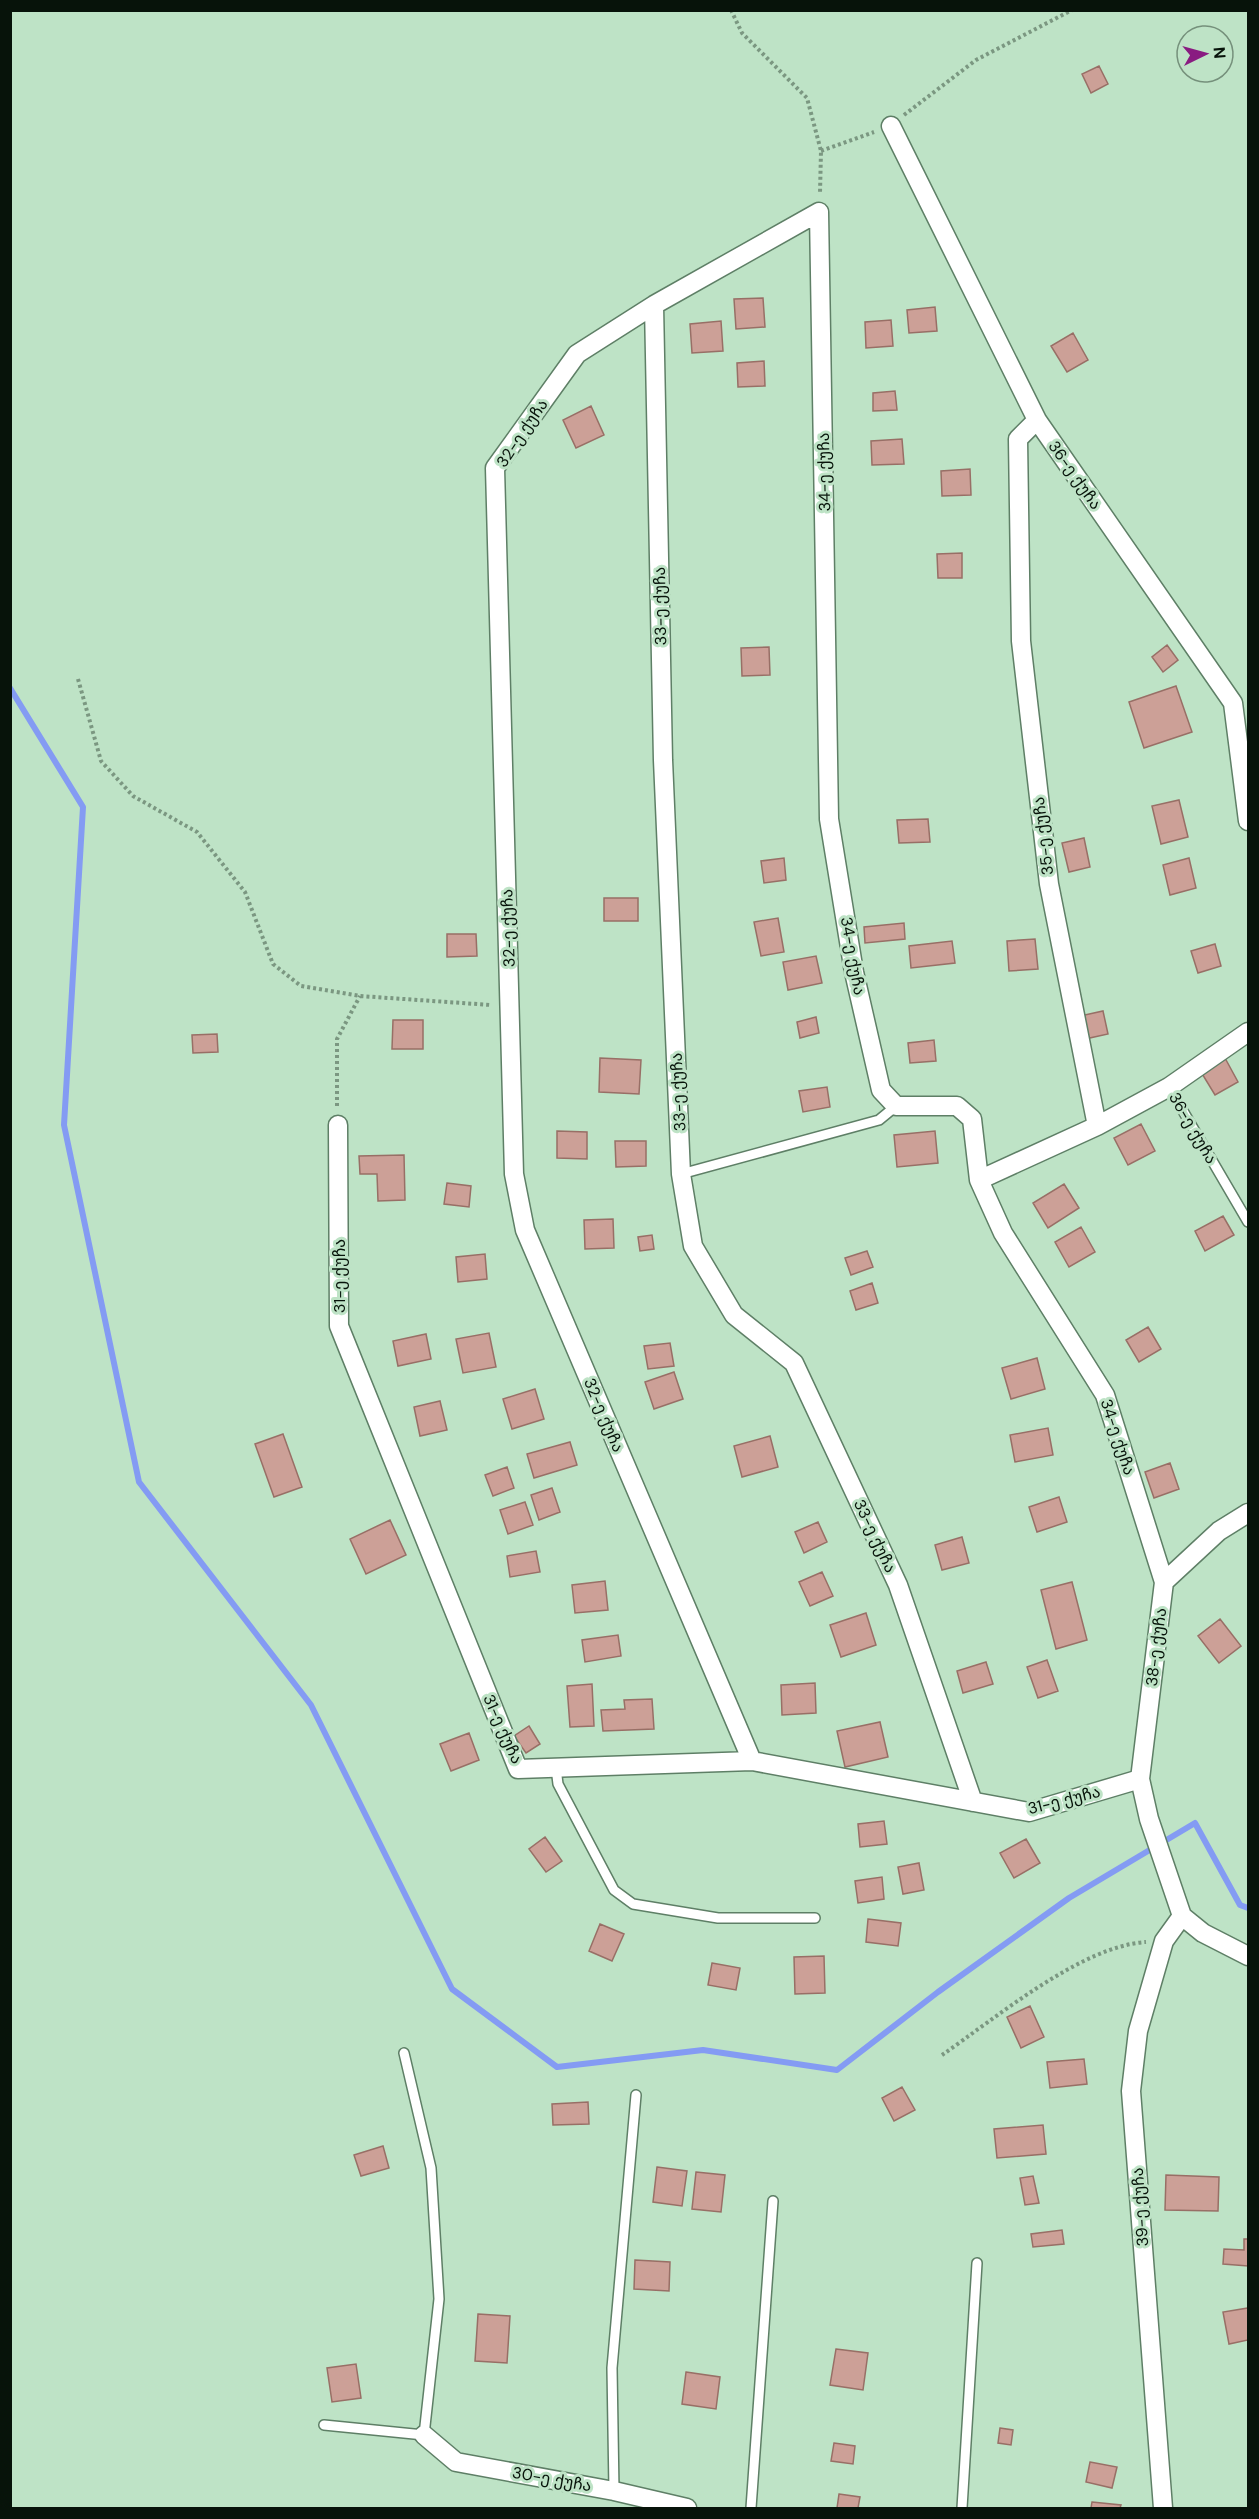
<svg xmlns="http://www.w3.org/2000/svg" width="1259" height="2519" font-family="'DM Sans','Noto Sans Georgian',sans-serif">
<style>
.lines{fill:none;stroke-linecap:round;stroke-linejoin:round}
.stream{stroke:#849bf3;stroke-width:6}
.building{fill:#cca097;stroke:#986f66;stroke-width:1.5}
.service-casing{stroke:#5e7f66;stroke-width:12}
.minor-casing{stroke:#5e7f66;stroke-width:21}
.path{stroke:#7b9781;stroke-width:4;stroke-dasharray:3 3;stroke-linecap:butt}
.service{stroke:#fff;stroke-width:9}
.minor{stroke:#fff;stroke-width:18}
.labels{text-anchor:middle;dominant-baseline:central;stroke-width:6;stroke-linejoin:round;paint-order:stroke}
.street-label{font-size:16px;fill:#07130a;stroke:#bee3c6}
</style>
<rect width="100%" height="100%" fill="#bee3c6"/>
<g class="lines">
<path class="stream" d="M10 688 83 807 64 1125 139 1482 311 1705 452 1989 557 2067 703 2050 837 2070 938 1992 1069 1898 1195 1823 1240 1905 1248 1908"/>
</g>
<path class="building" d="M1099 66 1108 84 1091 93 1082 74Z
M763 298 765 327 736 329 734 299Z
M935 307 937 331 909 333 907 310Z
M891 320 893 346 866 348 865 322Z
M721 321 723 351 692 353 690 324Z
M1073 333 1088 360 1067 372 1051 346Z
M764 361 765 386 738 387 737 363Z
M895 391 897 410 873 411V393Z
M591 406 604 435 576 448 563 420Z
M902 439 904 464 872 465 871 441Z
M970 469 971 495 942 496 941 471Z
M962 553V578H938L937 554Z
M1167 645 1178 660 1163 672 1152 657Z
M769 647 770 675 742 676 741 648Z
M1176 686 1192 732 1144 748 1129 702Z
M1179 800 1188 837 1161 844 1152 806Z
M928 819 930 842 899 843 897 820Z
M1084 838 1090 867 1069 872 1062 843Z
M784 858 786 880 764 883 761 861Z
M1189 858 1196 888 1170 895 1163 865Z
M604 898H638V921H604Z
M778 918 784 952 761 956 754 922Z
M904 923 905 939 865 943 864 927Z
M447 934H476L477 956 447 957Z
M1035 939 1038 969 1009 971 1007 941Z
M952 941 955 963 911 968 909 946Z
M1215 944 1221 966 1198 973 1191 951Z
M816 956 822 983 788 990 783 962Z
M1103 1011 1108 1034 1085 1039 1080 1016Z
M816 1017 819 1033 800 1038 797 1022Z
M393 1020H423V1049H392Z
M217 1034 218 1052 193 1053 192 1035Z
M934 1040 936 1061 910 1063 908 1043Z
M600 1058 641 1060 639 1094 599 1092Z
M1225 1058 1238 1082 1215 1095 1201 1072Z
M827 1087 830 1107 803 1112 799 1091Z
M1141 1124 1155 1151 1128 1165 1114 1138Z
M557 1131 587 1132V1159L557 1158Z
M935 1131 938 1163 897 1167 894 1135Z
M615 1141H646V1166L616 1167Z
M404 1155 405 1200 378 1201 377 1174H360L359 1156Z
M447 1183 471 1186 469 1207 444 1204Z
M1064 1184 1079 1208 1048 1228 1033 1203Z
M1223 1216 1234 1235 1205 1251 1195 1231Z
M613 1219 614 1248 585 1249 584 1220Z
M1081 1227 1095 1252 1069 1267 1055 1242Z
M652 1235 654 1249 640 1251 638 1237Z
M867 1251 873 1267 851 1275 845 1258Z
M485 1254 487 1279 458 1282 456 1257Z
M872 1283 878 1303 856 1310 850 1291Z
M1148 1327 1161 1349 1139 1362 1126 1340Z
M489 1333 496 1367 463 1373 456 1339Z
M426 1334 431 1359 398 1366 393 1341Z
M670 1343 674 1366 648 1369 644 1346Z
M1037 1358 1045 1389 1011 1399 1002 1368Z
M674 1372 683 1399 654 1409 645 1382Z
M535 1389 544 1419 512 1429 503 1399Z
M440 1401 447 1430 420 1436 414 1407Z
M1048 1428 1053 1455 1015 1462 1010 1435Z
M283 1434 302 1487 274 1497 255 1444Z
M770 1436 778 1467 742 1477 734 1446Z
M570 1442 577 1465 534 1478 527 1454Z
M1170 1463 1179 1489 1154 1498 1145 1472Z
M507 1467 514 1488 493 1496 485 1475Z
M552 1488 560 1512 539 1520 531 1495Z
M1059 1497 1067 1522 1037 1532 1029 1507Z
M525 1502 533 1525 508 1534 500 1510Z
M390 1520 406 1555 366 1574 350 1539Z
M818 1522 827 1542 804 1553 795 1532Z
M962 1537 969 1563 942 1570 935 1545Z
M536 1551 540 1572 510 1577 507 1556Z
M822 1572 833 1596 810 1606 799 1582Z
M605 1581 608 1610 575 1613 572 1585Z
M1072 1582 1087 1640 1056 1649 1041 1590Z
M866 1613 876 1645 841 1657 830 1625Z
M1220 1619 1241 1646 1219 1663 1198 1636Z
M618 1635 621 1656 585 1662 582 1640Z
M1047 1660 1058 1691 1038 1698 1027 1667Z
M986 1662 993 1684 963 1693 957 1671Z
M815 1683 816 1713 782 1715 781 1685Z
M592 1684 594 1726 570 1727 567 1686Z
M652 1699 654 1729 603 1731 601 1710 625 1709 624 1700Z
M880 1722 888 1757 845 1767 837 1731Z
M529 1726 540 1744 526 1753 514 1736Z
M469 1733 479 1760 451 1771 440 1744Z
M884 1821 887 1844 860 1847 858 1824Z
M545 1837 562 1861 546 1872 529 1849Z
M1026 1839 1040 1863 1014 1878 1000 1853Z
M919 1863 924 1890 903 1894 898 1867Z
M882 1877 884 1899 858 1903 855 1881Z
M868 1919 901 1923 898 1946 866 1942Z
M600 1924 624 1934 612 1961 589 1951Z
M824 1956 825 1993 795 1994 794 1957Z
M712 1963 740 1968 736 1990 708 1985Z
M1030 2006 1044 2037 1021 2048 1007 2017Z
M1084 2059 1087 2084 1050 2088 1047 2062Z
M902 2087 915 2110 894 2121 882 2098Z
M588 2102 589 2124 553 2125 552 2104Z
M1043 2125 1046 2154 997 2158 994 2129Z
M383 2146 389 2168 361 2176 354 2155Z
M657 2167 687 2171 682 2206 653 2202Z
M696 2172 725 2175 721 2212 692 2209Z
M1166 2175 1219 2177 1218 2211 1165 2210Z
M1033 2176 1039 2203 1025 2205 1020 2178Z
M1062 2230 1064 2244 1033 2247 1031 2234Z
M1244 2239H1248V2266L1223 2264 1224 2249 1244 2250Z
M635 2260 670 2262 669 2291 634 2289Z
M1248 2308V2340L1229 2344 1223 2312Z
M478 2314 510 2316 507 2363 475 2361Z
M836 2349 868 2353 863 2390 830 2385Z
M356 2364 361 2398 332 2402 327 2368Z
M686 2372 720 2377 716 2409 682 2404Z
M1000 2428 1013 2430 1011 2445 998 2443Z
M834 2443 855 2446 853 2464 831 2461Z
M1090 2462 1117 2467 1112 2488 1086 2482Z
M839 2494 860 2497 858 2508H837Z
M1092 2502 1121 2505 1120 2508H1091Z"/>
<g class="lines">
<defs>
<path id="service" d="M1169 1087 1248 1222
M681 1174 879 1120 896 1106
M556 1768 558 1784 614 1890 633 1904 718 1918H815
M324 2425 424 2435 439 2299 431 2168 404 2053
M614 2491 612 2368 636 2095
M751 2508 773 2201
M962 2508 977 2263"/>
<path id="minor" d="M891 126 1037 420 1233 703 1248 821
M654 305 663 760 681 1174 693 1246 734 1315 794 1363 898 1585 973 1802
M338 1125 339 1326 518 1769 752 1761 1029 1812 1140 1779
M1097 1126 1169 1087 1248 1032
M979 1180 1097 1126 1049 884 1021 641 1018 439 1037 420
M1248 1513 1219 1531 1164 1582 1140 1779 1149 1819 1182 1916 1203 1933 1248 1956
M752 1761 525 1230 514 1174 495 468 577 354 654 305 819 212 829 819 854 972 881 1090 896 1106H957L972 1119 979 1180 1003 1233 1105 1395 1164 1582
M424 2435 456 2462 614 2491 687 2508
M1163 2508 1131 2091 1138 2031 1164 1941 1182 1916"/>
</defs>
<use href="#service" class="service-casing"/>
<use href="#minor" class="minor-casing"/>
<path class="path" d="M731 10 742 33 807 98 821 151 820 193
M904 115 976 60 1072 10
M821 151 874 132
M78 679 101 761 133 796 197 832 245 892 273 964 301 986 360 996 491 1005
M337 1106V1039L360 996
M942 2055C996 2018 1081 1946 1146 1942"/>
<use href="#service" class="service"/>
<use href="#minor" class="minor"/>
</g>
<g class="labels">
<g class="street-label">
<text transform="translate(522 433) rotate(-56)">32-ე ქუჩა</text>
<text transform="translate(824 472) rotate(-91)">34-ე ქუჩა</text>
<text transform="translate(1075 475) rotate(55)">36-ე ქუჩა</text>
<text transform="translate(660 606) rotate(-91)">33-ე ქუჩა</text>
<text transform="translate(1043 836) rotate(-97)">35-ე ქუჩა</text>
<text transform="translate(508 928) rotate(-92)">32-ე ქუჩა</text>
<text transform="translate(853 956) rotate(80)">34-ე ქუჩა</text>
<text transform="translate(678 1092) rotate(-93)">33-ე ქუჩა</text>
<text transform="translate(1193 1128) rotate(60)">36-ე ქუჩა</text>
<text transform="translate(339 1276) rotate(-90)">31-ე ქუჩა</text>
<text transform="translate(604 1415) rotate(67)">32-ე ქუჩა</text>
<text transform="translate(1118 1437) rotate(72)">34-ე ქუჩა</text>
<text transform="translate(875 1536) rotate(65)">33-ე ქუჩა</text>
<text transform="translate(1156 1647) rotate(-83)">38-ე ქუჩა</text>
<text transform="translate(503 1729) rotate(66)">31-ე ქუჩა</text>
<text transform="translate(1064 1800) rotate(-14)">31-ე ქუჩა</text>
<text transform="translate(1140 2207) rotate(-94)">39-ე ქუჩა</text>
<text transform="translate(552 2479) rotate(10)">30-ე ქუჩა</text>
</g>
</g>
<rect width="1259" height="2519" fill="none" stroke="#07130a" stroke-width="24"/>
<g transform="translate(1205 54) rotate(85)"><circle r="28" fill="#bee3c6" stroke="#75907b" stroke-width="1.5"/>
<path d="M0-4.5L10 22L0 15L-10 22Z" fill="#891c81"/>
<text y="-9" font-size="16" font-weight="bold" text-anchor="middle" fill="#07130a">N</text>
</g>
</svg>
